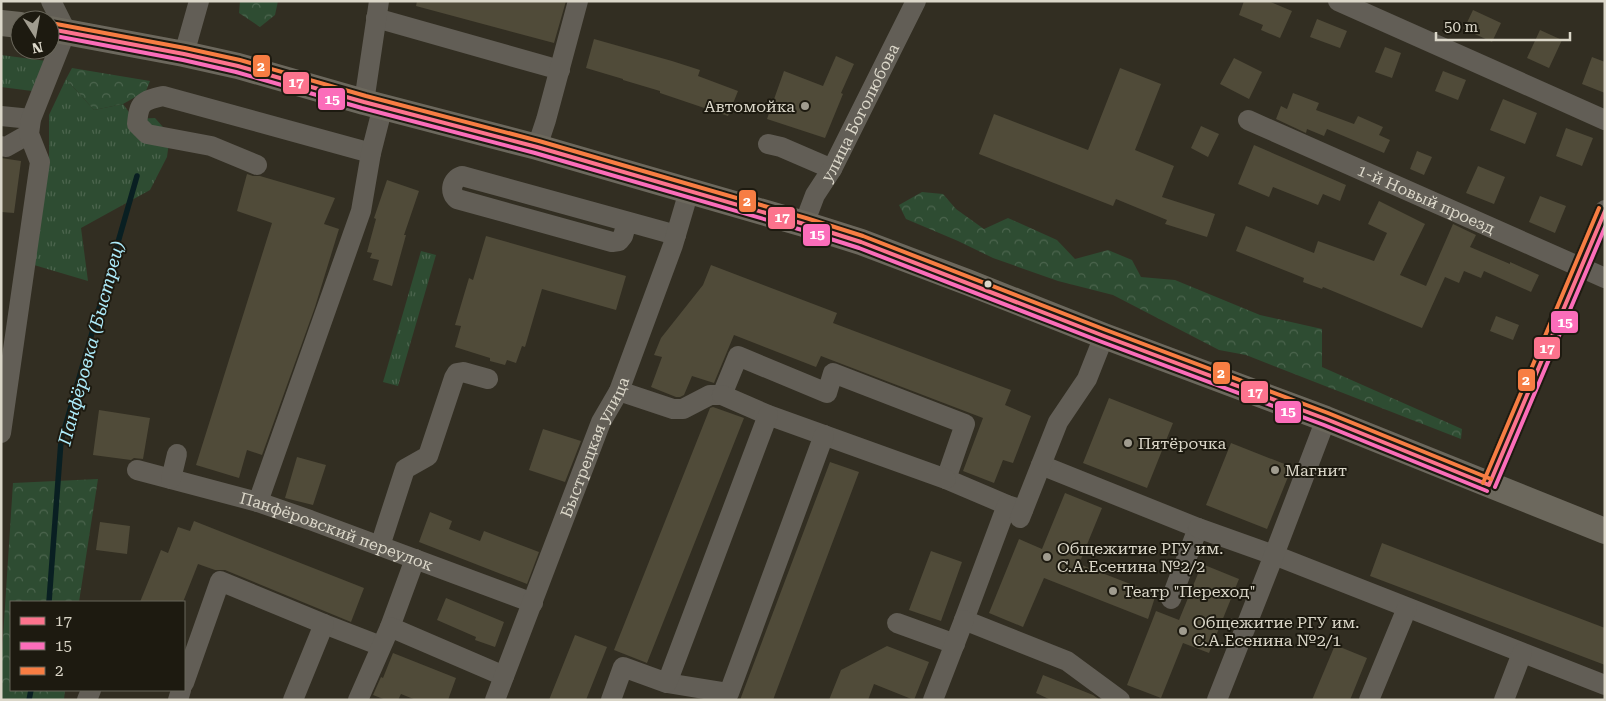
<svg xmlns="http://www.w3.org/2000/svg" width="1606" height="701" font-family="'Roboto Serif',serif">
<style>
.grass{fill:url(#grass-tufts)}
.forest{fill:url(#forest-crowns)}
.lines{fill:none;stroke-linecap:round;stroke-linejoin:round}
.stream{stroke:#091f22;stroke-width:5.5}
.building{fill:#504b39}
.minor{stroke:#625e56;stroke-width:20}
.major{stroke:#6c685d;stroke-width:26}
.bus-1-casing{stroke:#1d1a10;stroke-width:8}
.bus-2-casing{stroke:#1d1a10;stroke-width:8}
.bus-3-casing{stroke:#1d1a10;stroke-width:8}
.bus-1{stroke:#fc738d;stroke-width:4}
.bus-2{stroke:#fb6dba;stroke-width:4}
.bus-3{stroke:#f77d43;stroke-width:4}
.poi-dot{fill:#a09c8f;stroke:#1d1a10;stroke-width:2}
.bus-dot{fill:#dbd7c9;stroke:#1d1a10;stroke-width:2}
.labels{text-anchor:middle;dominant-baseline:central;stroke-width:4;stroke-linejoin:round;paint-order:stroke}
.poi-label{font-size:16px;fill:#dbd7c9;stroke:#1d1a10;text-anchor:start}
.street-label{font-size:16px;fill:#dbd7c9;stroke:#1d1a10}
.water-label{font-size:18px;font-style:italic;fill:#adebfa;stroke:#1d1a10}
.line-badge{stroke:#1d1a10;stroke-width:2}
.badge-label{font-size:14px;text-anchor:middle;font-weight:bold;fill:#fff}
</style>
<defs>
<pattern id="grass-tufts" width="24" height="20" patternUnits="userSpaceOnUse" patternTransform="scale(1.25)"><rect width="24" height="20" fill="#2e4c32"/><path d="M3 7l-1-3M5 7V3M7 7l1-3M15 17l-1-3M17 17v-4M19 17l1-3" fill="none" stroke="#4c654e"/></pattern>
<pattern id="forest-crowns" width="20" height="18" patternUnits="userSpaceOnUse" patternTransform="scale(1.25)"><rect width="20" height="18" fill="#2e4c32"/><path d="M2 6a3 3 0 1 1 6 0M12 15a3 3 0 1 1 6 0" fill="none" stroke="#4c654e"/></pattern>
</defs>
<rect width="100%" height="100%" fill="#322e22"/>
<path class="grass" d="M1 55 47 61 32 91 1 87Z
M66 79 94 110 123 104 134 119 155 118 170 135 167 157 150 190 81 228 88 281 34 265 49 165V115Z
M421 251 436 255 398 386 383 382Z"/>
<path class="forest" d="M240 1H278L275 15 260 27 239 13Z
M72 68 150 81 146 91 123 104 94 110 66 79Z
M922 192 943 194 956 209 984 229 1008 218 1057 240 1075 259 1108 250 1132 260 1141 277 1175 280 1260 315 1322 329V367L1462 429 1461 439 1246 355 1219 350 1113 295 1058 281 993 258 958 241 906 219 899 205Z
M98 479 79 602H11V690H65L64 700H1V668L13 483Z"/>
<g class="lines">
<path class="stream" d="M49 602 61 441 137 176
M29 700 31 690"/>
</g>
<path class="building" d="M417 1H566L554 43 416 6Z
M1244 1H1268L1292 11 1280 38 1261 30 1263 25 1239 15Z
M1473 10 1501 23 1492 42 1464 29Z
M1317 19 1347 31 1340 48 1310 37Z
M1540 30 1562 40 1549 68 1527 58Z
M594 39 672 61 700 70 698 76 738 91 728 116 660 93V91L623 80V79L586 68Z
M1385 47 1401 53 1392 78 1375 72Z
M836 56 854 64 841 93 843 94 825 138 767 119 784 71 823 86Z
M1592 57 1605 62V93L1582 84Z
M1234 58 1262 72 1249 99 1220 84Z
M1120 68 1161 84 1135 150 1174 166 1162 197 1215 214 1207 237 1165 224 1167 220 1116 199 1113 206 979 154 994 114 1088 150Z
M1443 71 1466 80 1458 100 1435 91Z
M1293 93 1319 103 1316 110 1354 124 1358 116 1383 127 1379 135 1390 140 1384 153 1327 129 1324 136 1307 129 1306 133 1276 119 1281 106 1287 109Z
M1503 99 1537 113 1525 144 1490 130Z
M1201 126 1219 134 1208 157 1191 148Z
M1566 128 1593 138 1582 166 1556 156Z
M1254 145 1346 185 1340 201 1323 194 1318 205 1273 187 1269 197 1238 184Z
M1417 151 1432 157 1424 175 1410 169Z
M1 158 21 161 14 213 1 212Z
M1478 166 1505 177 1494 204 1466 193Z
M247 174 253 176H260L335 198 324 224 339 229 315 307 262 455 247 450 239 478 196 465 272 223 237 211Z
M387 180 419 191 404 235H406L392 286 373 280 379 260 370 258 372 253 367 252 376 219 374 218Z
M1540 196 1566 206 1555 233 1529 222Z
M1379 201 1425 224 1400 275 1426 286 1453 224 1476 235 1470 247 1510 264V262L1539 275 1531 292 1484 271 1481 278 1464 271 1459 283 1445 277 1422 328 1323 287 1322 289 1303 282 1304 278 1236 251 1246 226 1314 253 1318 241 1374 261 1387 233 1368 224Z
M486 236 626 276 616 310 542 289 525 347 522 346 516 363 507 360 505 365 490 361V358L455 347 461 326 455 325 469 278 473 280Z
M711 265 837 313 833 323 1011 390 1005 405 1031 416 1013 463 1003 460 994 483 963 471 983 418 821 356 816 367 734 335 714 383 692 376 684 395 680 397H676L651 387 662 357 654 355 661 338 703 285Z
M1496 316 1519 325 1513 340 1490 331Z
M1109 398 1173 423 1147 488 1083 463Z
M713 407 744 418 647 663 614 650 710 408Z
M99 410 150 418 143 459 134 458 131 460 93 455Z
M543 429 581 441 565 482 529 470Z
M1231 443 1292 467 1267 529 1206 505Z
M297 457 326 465 313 505 285 498Z
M830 462 859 472 773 700H740Z
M1065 493 1102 508 1079 564 1156 594 1148 619 1044 578 1023 627 989 613 1019 539 1042 549Z
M430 512 452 521 449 529 480 541 484 531 539 552 527 584 419 542Z
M194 521 364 588 351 622 225 570H215L198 564 183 602H140L161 550 168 553 178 527 190 531Z
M100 522 130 526 127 554 96 550Z
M1382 543 1605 628V665L1370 576Z
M931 551 962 562 941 621 909 610Z
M1202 564 1239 579 1209 653 1183 643 1161 698 1127 685 1156 611 1179 620Z
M446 598 504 622 495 647 475 640 476 637 437 620Z
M575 635 607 647 586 700H549Z
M1335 645 1367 658 1350 700H1312Z
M887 646 929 662 914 700 874 684 868 700H829L841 670Z
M393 653 456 678 448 700H416L401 694 398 700H386L373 695 381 677 383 678Z
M1043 675 1093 695 1100 700H1051L1036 693Z"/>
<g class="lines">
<g class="minor">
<path d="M1338 1 1605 120"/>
<path d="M376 18 560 70"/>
<path d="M184 54 199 1"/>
<path d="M364 102 379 1"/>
<path d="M1 116 31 119"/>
<path id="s1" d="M1248 120 1605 278"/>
<path d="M768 144 781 147 832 169"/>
<path d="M1 146 6 147 29 134"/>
<path d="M537 147 546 120 578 1"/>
<path d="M257 165 211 146 147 134 137 124C139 102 142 101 163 96L371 153"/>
<path d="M627 222 623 236 619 241 612 242 457 199C449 193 451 179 462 176L676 235"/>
<path id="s2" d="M804 224 815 195 832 169 916 1"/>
<path d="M619 391 673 409H683L710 395H722L738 356 827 393 833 373 965 424 946 479 1007 505 1023 510"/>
<path d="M722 395 768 415 946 479"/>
<path d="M1 433 40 162 29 134 31 119 66 31 51 1"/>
<path d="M1041 465 1198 528 1171 599"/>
<path id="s3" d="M137 470 258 502 310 520 533 603"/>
<path d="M171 479 177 454"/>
<path d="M1489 485 1605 210"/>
<path d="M258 502 361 211 371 153 383 106"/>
<path d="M1007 505 964 620 1067 661 1120 700"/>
<path d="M1020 518 1058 422 1087 379 1104 336"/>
<path d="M1198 528 1274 555 1605 685"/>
<path d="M380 546 405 469 428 456 454 378 457 373 463 372 488 379"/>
<path d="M897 623 955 644"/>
<path d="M324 624 381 646"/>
<path d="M390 627 415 559"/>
<path d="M184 683 220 581 324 624 293 700"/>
<path d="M667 683 729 693 824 435"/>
<path d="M87 700 91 690"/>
<path d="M178 700 181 690"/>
<path d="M358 700 390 627 504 676"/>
<path id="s4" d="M495 700 601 422 619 391 673 245 689 191"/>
<path d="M611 700 623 667 667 683 768 415"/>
<path d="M933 700 964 620"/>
<path d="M1217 700 1274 555 1326 419"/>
<path d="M1369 700 1407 608"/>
<path d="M1504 700 1522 653"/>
</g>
<path class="major" d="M1 23 20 25
M50 29 184 54 238 66 364 102 537 147 804 224 861 242 967 282 1104 336 1326 419 1605 531"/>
<defs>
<path id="bus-1" d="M50 29 184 54 238 66 364 102 537 147 804 224 861 242 1104 336 1326 419 1489 485
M1489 485 1605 211"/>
<path id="bus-2" d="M50 35 183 60 236 72 362 108 535 153 802 230 859 248 1102 342 1324 425 1487 491
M1495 487 1605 227"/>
<path id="bus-3" d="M51 23 185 48 240 60 366 96 539 141 806 218 863 236 1106 330 1328 413 1491 479
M1483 483 1599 208"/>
</defs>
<use href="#bus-1" class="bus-1-casing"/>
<use href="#bus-2" class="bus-2-casing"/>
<use href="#bus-3" class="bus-3-casing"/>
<use href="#bus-1" class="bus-1"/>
<use href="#bus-2" class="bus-2"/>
<use href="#bus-3" class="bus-3"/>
</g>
<g class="poi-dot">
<circle cx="805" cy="106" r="5"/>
<circle cx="1128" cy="443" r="5"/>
<circle cx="1275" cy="470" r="5"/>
<circle cx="1047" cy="557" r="5"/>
<circle cx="1113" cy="591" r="5"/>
<circle cx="1183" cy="631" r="5"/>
</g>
<circle class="bus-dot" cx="988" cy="284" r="4.5"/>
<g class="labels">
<g class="poi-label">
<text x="795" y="106" text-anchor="end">Автомойка</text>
<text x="1138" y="443">Пятёрочка</text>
<text x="1285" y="470">Магнит</text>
<text x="1057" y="548">Общежитие РГУ им.<tspan x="1057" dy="18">С.А.Есенина №2/2</tspan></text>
<text x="1123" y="591">Театр "Переход"</text>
<text x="1193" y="622">Общежитие РГУ им.<tspan x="1193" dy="18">С.А.Есенина №2/1</tspan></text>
</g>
<g class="street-label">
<text stroke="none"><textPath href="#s2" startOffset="125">улица Боголюбова</textPath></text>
<text stroke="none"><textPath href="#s1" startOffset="195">1-й Новый проезд</textPath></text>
<text stroke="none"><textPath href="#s4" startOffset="272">Быстрецкая улица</textPath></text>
<text stroke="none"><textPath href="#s3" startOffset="209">Панфёровский переулок</textPath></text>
</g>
<g class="water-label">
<text transform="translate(91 343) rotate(-75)">Панфёровка (Быстрец)</text>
</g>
</g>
<g class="line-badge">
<rect x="252" y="54" width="19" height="24" rx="5" fill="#f77d43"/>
<rect x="282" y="71" width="28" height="24" rx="5" fill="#fc738d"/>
<rect x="317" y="87" width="29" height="24" rx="5" fill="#fb6dba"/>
<rect x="738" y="189" width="19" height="24" rx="5" fill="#f77d43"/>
<rect x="767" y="206" width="29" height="24" rx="5" fill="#fc738d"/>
<rect x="802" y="223" width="29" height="24" rx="5" fill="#fb6dba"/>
<rect x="1550" y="310" width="29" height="24" rx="5" fill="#fb6dba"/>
<rect x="1533" y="336" width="28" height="24" rx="5" fill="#fc738d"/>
<rect x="1212" y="361" width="19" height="24" rx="5" fill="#f77d43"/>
<rect x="1517" y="368" width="19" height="24" rx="5" fill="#f77d43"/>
<rect x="1240" y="380" width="29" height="24" rx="5" fill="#fc738d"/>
<rect x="1274" y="400" width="28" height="24" rx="5" fill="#fb6dba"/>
</g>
<g class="badge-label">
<text x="261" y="71">2</text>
<text x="296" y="87">17</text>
<text x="332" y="104">15</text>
<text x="747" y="206">2</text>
<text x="782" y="222">17</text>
<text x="817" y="239">15</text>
<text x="1565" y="327">15</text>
<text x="1547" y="353">17</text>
<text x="1221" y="378">2</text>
<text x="1526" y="385">2</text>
<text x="1255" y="397">17</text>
<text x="1288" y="416">15</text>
</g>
<rect width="1606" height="701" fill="none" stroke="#dbd7c9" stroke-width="5"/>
<rect x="10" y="601" width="175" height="90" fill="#1d1a10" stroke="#69665a"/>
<rect x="20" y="617" width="25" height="8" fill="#fc738d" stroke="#69665a"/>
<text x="55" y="626" font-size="15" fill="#dbd7c9">17</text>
<rect x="20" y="642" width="25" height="8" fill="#fb6dba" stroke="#69665a"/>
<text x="55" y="651" font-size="15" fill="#dbd7c9">15</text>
<rect x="20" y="667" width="25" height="8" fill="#f77d43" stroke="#69665a"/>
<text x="55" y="676" font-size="15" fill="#dbd7c9">2</text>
<g transform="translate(35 35) rotate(169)"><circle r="24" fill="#1d1a10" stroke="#69665a"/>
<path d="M0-4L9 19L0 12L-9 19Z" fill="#a09c8f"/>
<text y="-8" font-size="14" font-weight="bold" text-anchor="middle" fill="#dbd7c9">N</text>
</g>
<path d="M1436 32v8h134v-8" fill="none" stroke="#dbd7c9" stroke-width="2.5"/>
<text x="1444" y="32" font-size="15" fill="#dbd7c9" stroke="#1d1a10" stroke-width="4" paint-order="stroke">50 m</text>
</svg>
